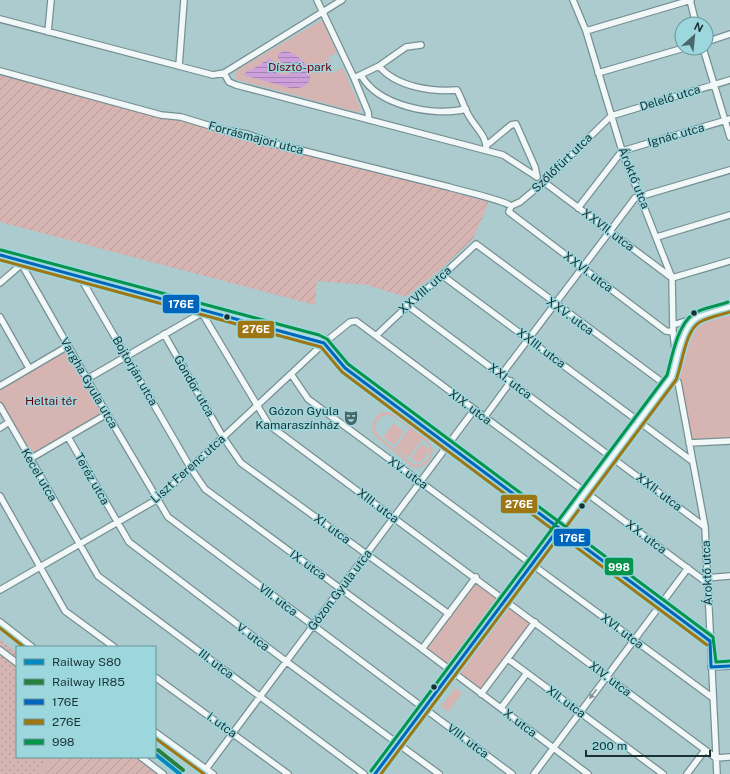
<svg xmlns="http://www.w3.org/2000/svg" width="730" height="774" font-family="'Public Sans',sans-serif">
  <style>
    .grass { fill: url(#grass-dots) }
    .park { fill: #d5b4b2; fill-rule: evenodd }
    .garden { fill: url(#garden-furrows) }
    .water { fill: url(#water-rules) }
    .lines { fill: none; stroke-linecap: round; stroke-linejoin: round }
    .minor-casing { stroke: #779093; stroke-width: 8 }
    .minor { stroke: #f2f7f8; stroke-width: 5.5 }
    .bus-1-casing { stroke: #9cd7dd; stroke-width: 6 }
    .bus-2-casing { stroke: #9cd7dd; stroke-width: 6 }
    .bus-3-casing { stroke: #9cd7dd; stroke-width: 6 }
    .bus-1 { stroke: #0065bd; stroke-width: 3 }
    .bus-2 { stroke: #9e7714; stroke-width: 3 }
    .bus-3 { stroke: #04944c; stroke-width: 3 }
    .rail-1-casing { stroke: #9cd7dd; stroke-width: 7 }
    .rail-2-casing { stroke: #9cd7dd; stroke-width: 7 }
    .rail-1 { stroke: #058ac0; stroke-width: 4 }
    .rail-2 { stroke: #29803c; stroke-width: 4 }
    .oneway { fill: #869496 }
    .bus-dot { fill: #193133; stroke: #9cd7dd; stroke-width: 1.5 }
    .labels { text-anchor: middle; stroke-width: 3; stroke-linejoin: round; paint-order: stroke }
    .park-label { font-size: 12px; fill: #6e000e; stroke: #9cd7dd }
    .street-label { font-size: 12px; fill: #193133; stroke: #9cd7dd }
    .poi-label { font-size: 12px; fill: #193133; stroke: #9cd7dd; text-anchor: end }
    .line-badge { stroke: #9cd7dd; stroke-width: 1.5 }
    .badge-label { font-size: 11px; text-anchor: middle; font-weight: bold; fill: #fff }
  </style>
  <defs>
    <pattern id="grass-dots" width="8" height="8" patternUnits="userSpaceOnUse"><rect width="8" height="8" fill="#d5b4b2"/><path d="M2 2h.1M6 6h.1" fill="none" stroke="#b69b9a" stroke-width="1.8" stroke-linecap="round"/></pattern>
    <pattern id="garden-furrows" width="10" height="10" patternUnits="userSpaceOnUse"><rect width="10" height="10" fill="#d5b4b2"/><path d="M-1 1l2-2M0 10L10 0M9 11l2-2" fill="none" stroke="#b69b9a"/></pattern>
    <pattern id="water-rules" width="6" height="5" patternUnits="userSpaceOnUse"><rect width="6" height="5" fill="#cda0dc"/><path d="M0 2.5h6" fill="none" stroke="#a683b3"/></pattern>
  </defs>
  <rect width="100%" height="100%" fill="#abcbce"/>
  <path class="grass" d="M0,640l17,13v104h36l-15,17h-38z"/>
  <path class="park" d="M322,20l15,33 -9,4 6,15 9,-4 18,42 -3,2 -120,-32 -3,-2 2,-8z
    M730,307v134l-41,2 -15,-70 2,-13 16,-38z
    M68,346l39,68 -77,45 -30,-53v-20z
    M383,412l10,1 35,27 5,10c-1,11 -9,20 -21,17l-38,-32c-4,-9 -1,-19 9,-23zM385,415l10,2 17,13 -3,-1 -14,19 13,10 14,-19 7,6 1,4 -9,-5 -10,14 9,6 10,-14 -1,8 -9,7 -7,-1 -34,-28c-7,-8 -3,-18 6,-21z
    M394,423l10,9 -10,13 -11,-8z
    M476,577l59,45 -54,72 -59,-45z
    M455,688l7,5 -14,19 -7,-6z"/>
  <path class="garden" d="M0,67l489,135 -16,37 -39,36 -28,22 -39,-12 -50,-4 -2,24 -315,-83z
    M53,757h93l17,15 5,2h-130z"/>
  <path class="water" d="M284,51c23,2 42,40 6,37l-46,-13 3,-4 6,-2 17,-11 6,7 -2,3 1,4 9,3 5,-1 2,-4 -1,-4 -9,-4 -4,-6 1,-2z"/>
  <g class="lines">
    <defs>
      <path id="minor" d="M317,0l37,78 14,34 1,8
        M573,0l13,31 36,120 50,127 1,54 3,26
        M690,0l6,24
        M0,19l213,56 11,-2 118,-73
        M586,31l105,-31
        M48,32l3,-32
        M706,42l24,-8
        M703,48l27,89
        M179,66l5,-66
        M379,66c17,21 53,26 78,24 5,9 7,18 12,26 6,11 19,21 17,34
        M0,71l161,44 20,2 43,13 23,4 25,9 177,44c13,4 55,13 62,19
        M224,73l5,9 7,3 267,70 34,22
        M598,73l86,-25
        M361,75c17,31 73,42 105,34
        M354,78l25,-12 27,-19 15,-2
        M487,145l24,-20 5,-1 19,43 2,10
        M544,182l128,96
        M511,206l9,-4 24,-20 67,-66 119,-36
        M511,206l-2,6 157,119 7,1
        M578,208l44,-57 108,-32
        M657,237l73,-22
        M0,255l318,85 6,3 21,25 365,273
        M22,265l85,149 61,103 344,257
        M79,275l111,192 15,22 212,156 171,129
        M443,276l249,185
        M672,278l58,-17
        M0,283l23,-20
        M407,305l298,222
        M202,313l67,112 447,333 14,-1
        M0,317l29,51
        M673,325l57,-18
        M164,334l59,103 18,26 208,151
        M376,336c32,-32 67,-60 100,-92l190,141
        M291,374l17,25 405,299
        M502,374l133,-176 95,-28
        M672,377l6,5 27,145 12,247
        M87,379l118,-68
        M0,386l68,-40
        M0,406l98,170 266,198
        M484,418l27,-37
        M0,428l9,-6
        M68,437l61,105 158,120 152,112
        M689,443l41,-2
        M30,459l77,-45
        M0,496l65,115 49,36
        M706,578l24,-2
        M0,590l156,-90 168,-157 26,-21 6,-1 350,261
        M0,622l32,25
        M422,649l54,-72
        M0,650l17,13
        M508,659l155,115
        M711,667l19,-1
        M155,677l133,97
        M481,694l54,-72
        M501,708l26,-35
        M155,732l58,42
        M141,757l22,17
        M206,769l268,-359
        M375,774l297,-397 7,-28 10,-24 7,-7
        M534,774l154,-206
        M687,774l18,-24"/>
    </defs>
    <use href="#minor" class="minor-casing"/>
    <use href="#minor" class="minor"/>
    <defs>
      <path id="bus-1" d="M0,255l324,88 21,25 365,273 1,26 19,-1
        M375,774l184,-246"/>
      <path id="bus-2" d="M0,260l321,87 21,25 365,273
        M0,628l24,19
        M155,738l49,36
        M381,774l295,-394c6,-14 9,-50 24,-58 9,-5 20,-7 30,-10"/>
      <path id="bus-3" d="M1,250l318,85 8,4 21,25 365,273 3,25 14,-1
        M371,771l296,-396c5,-18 10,-49 26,-61 8,-6 25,-8 35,-12"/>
    </defs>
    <use href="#bus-1" class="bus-1-casing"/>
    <use href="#bus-2" class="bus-2-casing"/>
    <use href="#bus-3" class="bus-3-casing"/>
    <use href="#bus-1" class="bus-1"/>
    <use href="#bus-2" class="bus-2"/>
    <use href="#bus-3" class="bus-3"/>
    <defs>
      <path id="rail-1" d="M155,754l25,20"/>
      <path id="rail-2" d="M158,750l25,20"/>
    </defs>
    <use href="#rail-1" class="rail-1-casing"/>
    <use href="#rail-2" class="rail-2-casing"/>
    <use href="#rail-1" class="rail-1"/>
    <use href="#rail-2" class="rail-2"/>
  </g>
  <defs><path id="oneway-solid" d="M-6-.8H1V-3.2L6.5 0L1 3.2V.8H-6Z"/></defs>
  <use class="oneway" href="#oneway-solid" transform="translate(593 694) rotate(127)"/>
  <defs>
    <symbol id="theatre-bare" viewBox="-9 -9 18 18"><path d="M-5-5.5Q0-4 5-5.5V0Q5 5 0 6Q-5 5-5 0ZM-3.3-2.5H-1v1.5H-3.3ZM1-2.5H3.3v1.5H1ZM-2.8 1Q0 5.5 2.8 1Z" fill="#4c6769" stroke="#9cd7dd" stroke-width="2.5" paint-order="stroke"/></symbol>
  </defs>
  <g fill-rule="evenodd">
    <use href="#theatre-bare" x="340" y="407" width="22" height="22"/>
  </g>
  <g class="bus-dot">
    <circle cx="694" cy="313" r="3.5"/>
    <circle cx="227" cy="317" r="3.5"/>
    <circle cx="582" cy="506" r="3.5"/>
    <circle cx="434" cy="687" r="3.5"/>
  </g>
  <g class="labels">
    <g class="park-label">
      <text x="300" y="71">Dísztó-park</text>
      <text x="51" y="405">Heltai tér</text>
    </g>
    <g class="street-label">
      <text transform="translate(670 98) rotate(-17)" y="4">Delelő utca</text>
      <text transform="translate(676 135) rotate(-16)" y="4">Ignác utca</text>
      <text transform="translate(256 138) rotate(15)" y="4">Forrásmajori utca</text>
      <text transform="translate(562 163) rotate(-44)" y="4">Szőlőfürt utca</text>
      <text transform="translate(634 178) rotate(68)" y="4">Ároktő utca</text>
      <text transform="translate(608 230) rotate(37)" y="4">XXVII. utca</text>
      <text transform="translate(588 272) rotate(37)" y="4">XXVI. utca</text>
      <text transform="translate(425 290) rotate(-41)" y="4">XXVIII. utca</text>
      <text transform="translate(570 316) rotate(36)" y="4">XXV. utca</text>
      <text transform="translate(541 348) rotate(37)" y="4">XXIII. utca</text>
      <text transform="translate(135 371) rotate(60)" y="4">Bojtorján utca</text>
      <text transform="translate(510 381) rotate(37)" y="4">XXI. utca</text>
      <text transform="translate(89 383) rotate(60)" y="4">Vargha Gyula utca</text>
      <text transform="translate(194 386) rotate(60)" y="4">Göndör utca</text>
      <text transform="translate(470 407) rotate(37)" y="4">XIX. utca</text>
      <text transform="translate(188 469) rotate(-42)" y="4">Liszt Ferenc utca</text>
      <text transform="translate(408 473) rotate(36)" y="4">XV. utca</text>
      <text transform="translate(39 475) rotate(60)" y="4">Kecel utca</text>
      <text transform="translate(92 479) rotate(60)" y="4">Teréz utca</text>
      <text transform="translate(659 492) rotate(37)" y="4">XXII. utca</text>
      <text transform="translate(378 506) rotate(37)" y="4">XIII. utca</text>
      <text transform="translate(332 529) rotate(36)" y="4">XI. utca</text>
      <text transform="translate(646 537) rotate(37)" y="4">XX. utca</text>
      <text transform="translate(308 565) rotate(36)" y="4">IX. utca</text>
      <text transform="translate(707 573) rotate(-92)" y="4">Ároktő utca</text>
      <text transform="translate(340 590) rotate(-53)" y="4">Gózon Gyula utca</text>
      <text transform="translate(278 600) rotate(37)" y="4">VII. utca</text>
      <text transform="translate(622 631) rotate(37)" y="4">XVI. utca</text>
      <text transform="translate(253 637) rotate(37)" y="4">V. utca</text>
      <text transform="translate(216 664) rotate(37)" y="4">III. utca</text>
      <text transform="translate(610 679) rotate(37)" y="4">XIV. utca</text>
      <text transform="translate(566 702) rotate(36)" y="4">XII. utca</text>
      <text transform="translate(520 723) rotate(37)" y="4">X. utca</text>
      <text transform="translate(222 725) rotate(36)" y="4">I. utca</text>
      <text transform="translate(468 741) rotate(37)" y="4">VIII. utca</text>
    </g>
    <g class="poi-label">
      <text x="339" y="415">Gózon Gyula<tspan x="339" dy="14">Kamaraszínház</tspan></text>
    </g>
  </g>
  <g class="line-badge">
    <rect x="162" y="294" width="38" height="20" rx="4" fill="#0065bd"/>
    <rect x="237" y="320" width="38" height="19" rx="4" fill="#9e7714"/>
    <rect x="500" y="494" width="38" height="20" rx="4" fill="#9e7714"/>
    <rect x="553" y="528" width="38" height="19" rx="4" fill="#0065bd"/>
    <rect x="604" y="557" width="30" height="19" rx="4" fill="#04944c"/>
  </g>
  <g class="badge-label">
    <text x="181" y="308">176E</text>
    <text x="256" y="333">276E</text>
    <text x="519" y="508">276E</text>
    <text x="572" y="542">176E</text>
    <text x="619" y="571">998</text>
  </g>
  <rect x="16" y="646" width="140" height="112" fill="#9cd7dd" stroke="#689599"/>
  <rect x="24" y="659" width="20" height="6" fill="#058ac0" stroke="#689599"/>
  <text x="52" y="666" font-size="12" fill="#193133">Railway S80</text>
  <rect x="24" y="679" width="20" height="6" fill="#29803c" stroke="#689599"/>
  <text x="52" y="686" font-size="12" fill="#193133">Railway IR85</text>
  <rect x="24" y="699" width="20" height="6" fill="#0065bd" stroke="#689599"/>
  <text x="52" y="706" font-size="12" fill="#193133">176E</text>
  <rect x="24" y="719" width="20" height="6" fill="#9e7714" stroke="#689599"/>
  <text x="52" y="726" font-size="12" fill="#193133">276E</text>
  <rect x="24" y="739" width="20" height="6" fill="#04944c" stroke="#689599"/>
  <text x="52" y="746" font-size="12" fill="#193133">998</text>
  <g transform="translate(694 36) rotate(27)"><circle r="19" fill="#9cd7dd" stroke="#689599"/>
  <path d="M0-3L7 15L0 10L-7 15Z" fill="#4c6769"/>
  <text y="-6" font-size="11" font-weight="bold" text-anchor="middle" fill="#193133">N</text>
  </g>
  <path d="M586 750v6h124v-6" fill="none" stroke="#193133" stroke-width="2"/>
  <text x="592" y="750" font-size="12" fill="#193133" stroke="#9cd7dd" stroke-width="3" paint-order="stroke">200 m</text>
</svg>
